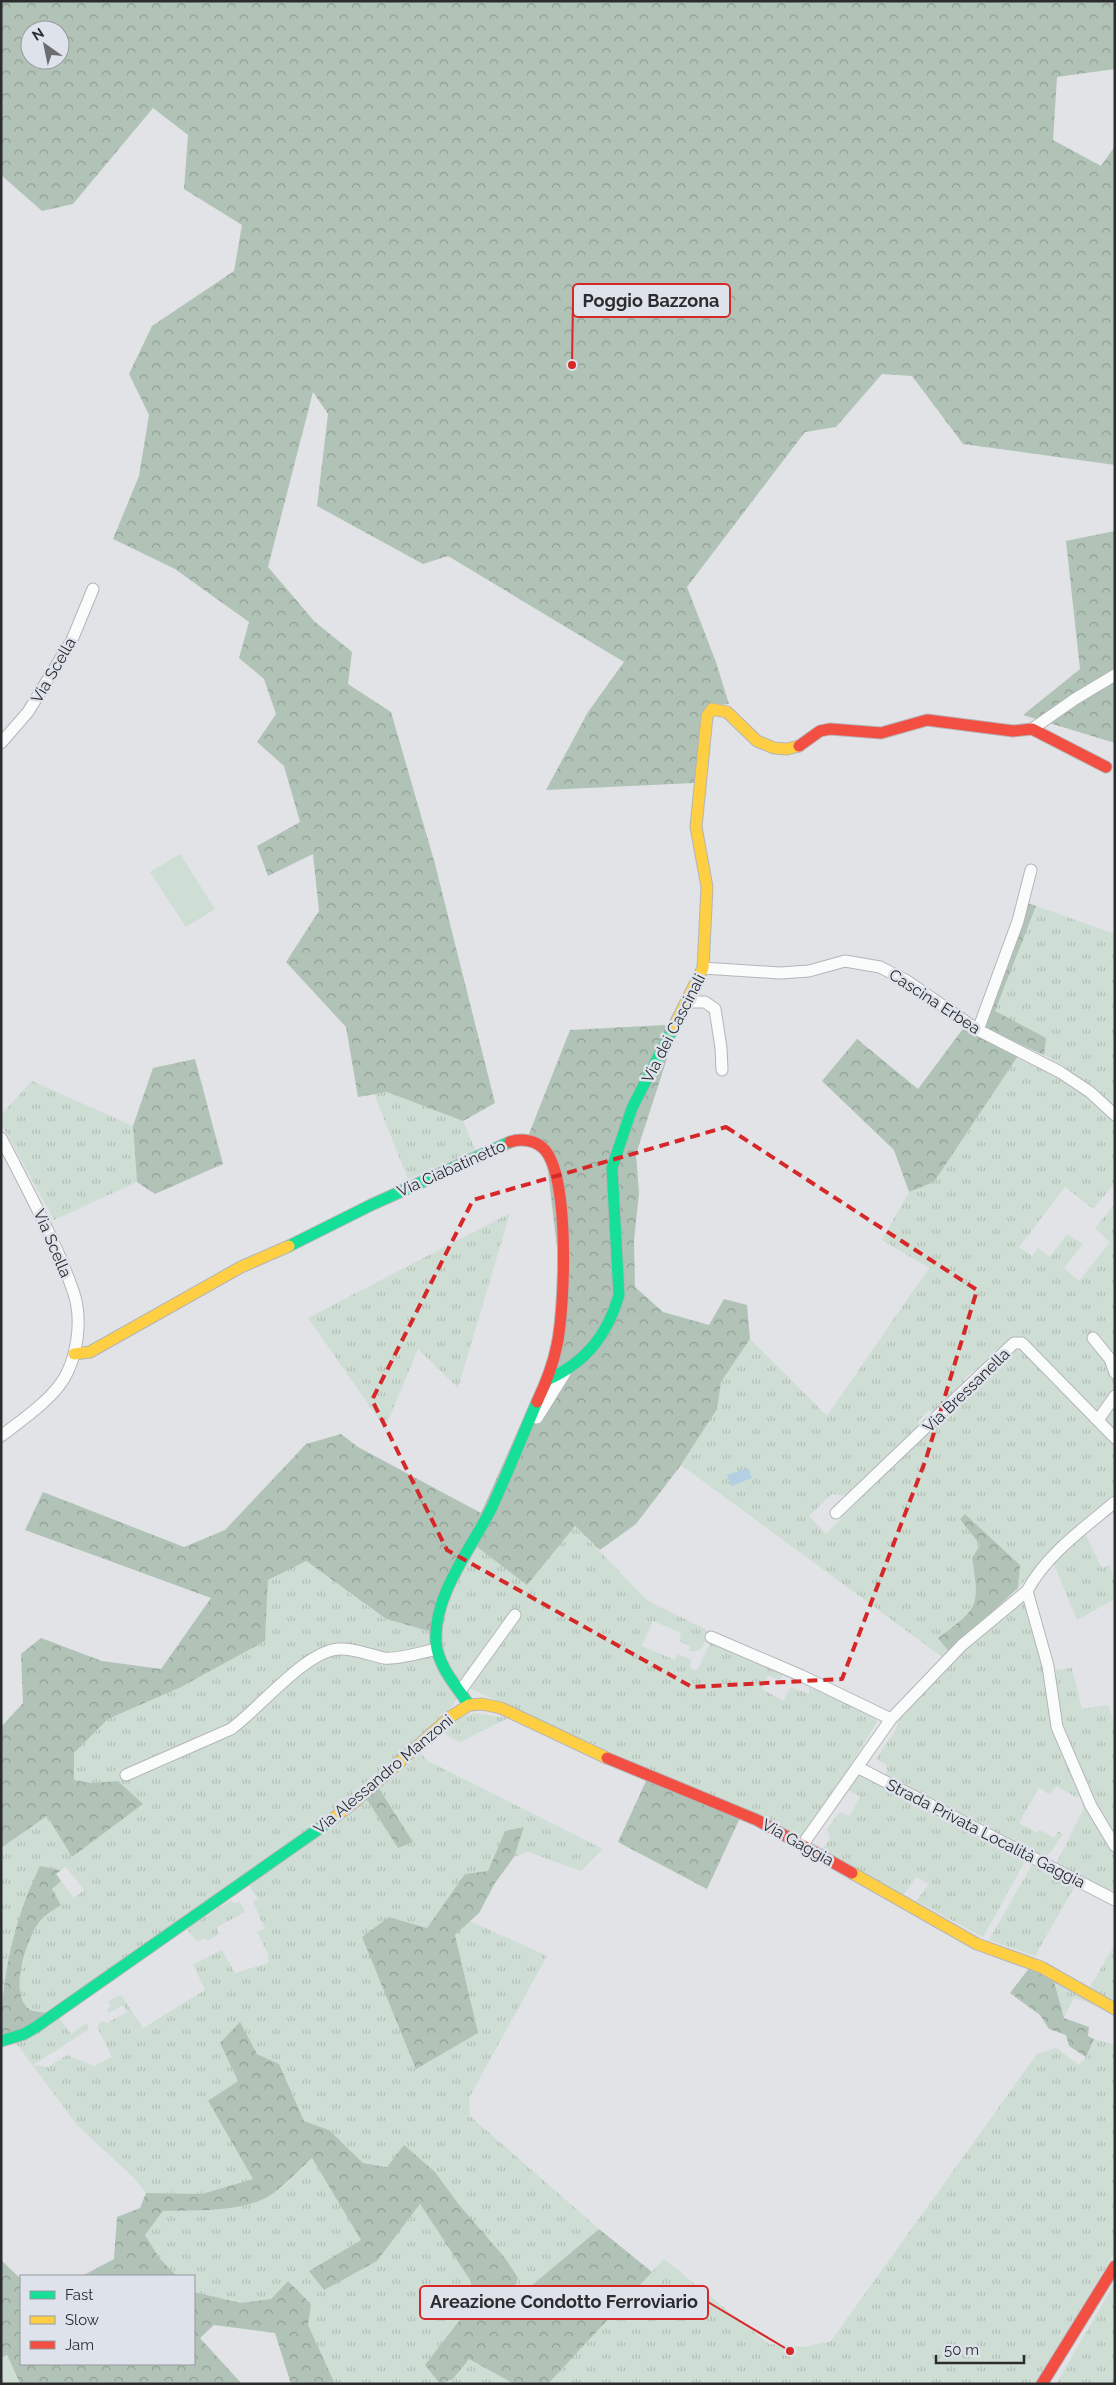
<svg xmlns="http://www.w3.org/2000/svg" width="1116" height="2385" font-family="Raleway,sans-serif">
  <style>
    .grass { fill: url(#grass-tufts) }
    .forest { fill: url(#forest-crowns); fill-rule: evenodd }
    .pitch { fill: #cfded4 }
    .water { fill: #b4cfe1 }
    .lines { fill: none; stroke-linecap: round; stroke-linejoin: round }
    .street-casing { stroke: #b4b5b8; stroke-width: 13 }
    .fast-casing { stroke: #b4b5b8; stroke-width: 13 }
    .slow-casing { stroke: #b4b5b8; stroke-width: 13 }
    .jam-casing { stroke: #b4b5b8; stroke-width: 13 }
    .street { stroke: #fafbfb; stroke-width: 11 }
    .fast { stroke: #16e098; stroke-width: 11 }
    .slow { stroke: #ffcf43; stroke-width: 11 }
    .jam { stroke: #f24e42; stroke-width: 11 }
    .marked { fill: none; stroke: #d62828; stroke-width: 4; stroke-dasharray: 10 6; stroke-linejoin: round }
    .labels { text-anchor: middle; stroke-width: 5; stroke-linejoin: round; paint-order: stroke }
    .street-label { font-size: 16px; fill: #2b2c2f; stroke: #dee2ea }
    .leader { fill: none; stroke: #d62828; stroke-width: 2 }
    .callout-dot { fill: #d62828; stroke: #dee2ea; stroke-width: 2 }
    .callout { fill: #dee2ea; stroke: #d62828; stroke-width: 2 }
    .callout-label { font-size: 18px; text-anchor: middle; font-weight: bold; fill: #2b2c2f }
  </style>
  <defs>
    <pattern id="grass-tufts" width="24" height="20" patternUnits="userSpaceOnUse" patternTransform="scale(1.25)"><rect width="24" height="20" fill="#cfded4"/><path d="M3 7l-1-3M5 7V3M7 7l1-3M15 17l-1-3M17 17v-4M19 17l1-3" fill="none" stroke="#b2bfb6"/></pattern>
    <pattern id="forest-crowns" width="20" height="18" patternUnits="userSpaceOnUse" patternTransform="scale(1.25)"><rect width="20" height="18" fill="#b1c3b6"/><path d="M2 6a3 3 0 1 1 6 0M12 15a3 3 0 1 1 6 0" fill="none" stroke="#909f94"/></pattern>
  </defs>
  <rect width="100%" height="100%" fill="#e1e3e7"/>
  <path class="grass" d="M1036,906l79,28v175l-50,-42 -21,-12 1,-17 -51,-27z
    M1020,1053l58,34 37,34v62l-22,26 -28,-22 -46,60 13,9 6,-8 12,9 17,-23 16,10 -19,24 15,13 31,-39 -15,-14 20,-24v229l-11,-14 -3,-10 -7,2 -31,-29 -43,-46 -4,1 -35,35 -8,-1 -9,8 5,5 -33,31 -7,-5 -11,11 2,9 -71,66 -17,-2 -23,22 17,18 41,-42 152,-146 96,100v50l-72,65 -25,27 2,-23 -60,-46 20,26 -8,13c8,50 6,50 -34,80l11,14 -4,7 -264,-194 36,-56 4,-27 29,-43 77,77 102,-148 -47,-28 27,-48 25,-10z
    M32,1081l101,45 4,56 -83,38 -53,-97v-8z
    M387,1092l76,29 13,30 -68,28 -34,-85z
    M510,1213l-52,175 -40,-39 -33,79 -77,-110z
    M575,1526l72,74 60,30c-1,12 -5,24 -18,21l1,-5 -11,-5 2,-8 -28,-12 -11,25 33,14 3,-6 13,6 -1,8 7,2 15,-30 72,32 -4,8 -12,-4 -6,13 21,12 8,-14 18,7v-7l66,29 2,6 -30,49 -46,66 -332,-149c-5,-5 -12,-10 -17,-16 -29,-40 5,-90 22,-127z
    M1085,1534l17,34 8,-3 5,17v17l-38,21 -24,-58z
    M305,1561l80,58 47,13 3,16c-16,2 -33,8 -49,8 -16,0 -32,-10 -49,-8 -33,4 -79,59 -106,79l-105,46v5l105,-47 41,-33 16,-19 29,-19 20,-9 17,1 33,8 48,-7 7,22 17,19 -6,11 -96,91 -72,52 -237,165c-6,-1 -15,-1 -19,-4 -21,-15 -2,-71 10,-87 5,-7 14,-12 21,-17l-8,-16 9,-8 13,17 10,-8 -18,-23 -5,3 -21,-4c-25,49 -34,104 -39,159v-177l46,-32 25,41 71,-53 -25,-23 -26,2 -18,-3v-27l34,-34 73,-32 84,-46 3,-61z
    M1023,1599l22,64 8,65 26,62 36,63v43l-59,-32 28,-56 -5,-12 -3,1 -20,-11 -6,9 -11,-7 -20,35 18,10 3,-3 14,8 4,-7 6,3c-10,8 -9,23 -26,23l-153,-81 2,-5v-6l-11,-6 19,-28 6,-16 64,-67z
    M1072,1668l10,41 26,-4 7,20v116c-25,-44 -63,-121 -59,-171z
    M475,1713l33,5 -48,24 -21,-11 23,-14z
    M417,1750l11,11 175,88 -22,22 -53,-19 -14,5 9,-30 -18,4 -17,41 -23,2 -38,54 -38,-11 89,116 -23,-98 15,-14 77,35 -78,142 1,18 129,113 -94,79 -45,-102 -25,-34 -72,-9 -34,-33 -25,-9 -25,-57 -22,-10 -17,-31 -20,20 18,38 -30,21 45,77 -51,15 -56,-1 -13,-16 -56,-52 -61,-82 43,-25 12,16 16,-11 2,6 -56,36 15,2 19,-12 27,11 18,-9 -15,-30 5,-6 5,2 20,-11 -4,-7 -14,8 -2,-4 4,-3 -3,-5 13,-6 22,33 62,-38 -12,-26 29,-14 13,23 33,-10v-9l-11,-22 8,-3 -12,-27 5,-3 -10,-15 118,-86 46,44 -34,-55z
    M860,1772l167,86 -44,79 -67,-36 13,-17 -13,-7 -14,20 -79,-48 7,-11 -3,-9 13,-17 10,4 10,-20 -13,-6z
    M1033,1863l43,21 -41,72 -46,-16z
    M231,1900l2,3 7,-1 5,10 -28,15 2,7 -12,7 -1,-3 -9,4 -10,-13z
    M1115,1944v58l-25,-15z
    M1054,1981l52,28 -32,-11 -10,19z
    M1094,2039l21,6v207l-80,132h-487l116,-125 105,85 35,3 27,-6 206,-287 19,-6 23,17 7,-8z
    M312,2158l49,82 -51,30 67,-9 43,-57 51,76 4,20 -50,65 15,19h-105l-27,-59 3,-21 -23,-23 -17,18 -30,4 -47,-11v-16h-17l-17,-17 -15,-24 18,-24c38,0 75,0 109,-17 15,-8 28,-25 40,-36z
    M1115,2282v102h-59z
    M469,2358l45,26h-74l13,-5z"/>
  <path class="forest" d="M1,1h1114v68l-58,8 -4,63 48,26 14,-20v319l-152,-21 -51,-68 -30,-2 -46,53 -31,5 -118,155 29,75 13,42 -21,2 -14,77 -148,7 42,-78 36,-50 -176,-106 -25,8 -106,-58 11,-92 -15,-22 -45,175 46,54 38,31 -4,32 43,28 44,152 60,239 -32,18 -76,-29 -29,5 -12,-70 -60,-65 33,-51 -6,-57 -45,22 -11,-30 43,-24 -16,-56 -27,-24 19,-28 -12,-35 -25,-21 10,-36 -74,-53 -62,-30 26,-63 10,-61 -20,-41 23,-48 82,-55 8,-46 -58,-36 4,-54 -35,-27 -80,96 -31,7 -41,-36zM30,30h30v30h-30z
    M1115,531v212l-92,-28 57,-46 -14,-128z
    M1027,903l9,3 -41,105 51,27 -2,17 -61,-27z
    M665,1025l9,12 -38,117 3,39 -5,48 1,46 28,25 46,13 15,-26 23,6 3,34 -29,43 -4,27 -36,56 -45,59 -36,26 -25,-24 -48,59 -59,-45 -36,92 -46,-13 -80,-58 -38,19 -3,61 -84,46 -73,32 -34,34v27l18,3 26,-2 25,23 -71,53 -25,-41 -46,32v-121l22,-24 -2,-49 20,-16 61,23 59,8 50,-71 -186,-68 18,-38 141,55 41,-17 81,-86 35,-10 17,13 123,66 67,-150 6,-28 5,-71 -12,-100 -9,-16 -13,-4 45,-114z
    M965,1026l55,27 -86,129 -25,10 -15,-42 -72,-69 35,-42 61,50z
    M195,1059l28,105 -68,30 -18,-12 -4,-56 20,-58z
    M965,1514l55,51 -2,23 -69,64 -11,-14c40,-30 42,-30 34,-80l8,-13 -20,-26z
    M647,1779l93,39 -33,71 -89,-47z
    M378,1787l35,55 -15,6 -32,-50z
    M524,1827l-10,30 -19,26 -16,30 -24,22 23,98 -62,36 -54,-132 27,-20 38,11 38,-54 23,-3 17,-40z
    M40,1866l21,4 -5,4 5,7 -9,8 9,16c-8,5 -16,10 -22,17 -12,16 -31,72 -10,87 4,3 13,3 19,4l-26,17 -21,5c0,-57 14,-119 39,-169z
    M1030,1967l24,14 10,37 25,9 -1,9 6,3 -8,18 -17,-11 -3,-11 -17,-6 -9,-14 -30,-22z
    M240,2022l17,32 22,10 25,57 25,9 34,33 24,4 17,-22 31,27 25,34 45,52 13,20 -12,29 93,-78 53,43 -104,112h-34l-45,-25 -16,20 -13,5 -15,-19 50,-65 -5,-20 -50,-76 -43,57 -53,29 -15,-19 52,-31 -49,-82c-12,11 -24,24 -37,34 -27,21 -79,18 -112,19l-18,24 15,24 17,17h-95l32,-17 3,-42 23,-9 6,-15 56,1 51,-15 -45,-78 30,-20 -18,-38z
    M1,2260l20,19v85h173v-72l47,11 30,-4 17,-18 23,23 -3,21 27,59h-44l-16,-51 -61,-8 -14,13 42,46h-222l-13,-29 -6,3z"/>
  <path class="pitch" d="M180,854l35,55 -29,18 -36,-55z
    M7,2355l13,29h-19v-26z"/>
  <path class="water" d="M748,1468l4,10 -21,8 -4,-11z"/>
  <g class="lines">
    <defs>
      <path id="street" d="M1032,729l43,-30 40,-24
        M1,743l27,-31 44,-72 21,-51
        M703,968l77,5 29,-2 36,-10 35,6 27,14 71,49 82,42 30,20 25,23
        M687,1002h18l10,7 6,39 1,22
        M978,1030l40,-109 13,-51
        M1,1138c21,41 43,81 61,124 5,13 11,26 14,39 5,22 1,52 -9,72 -11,24 -45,47 -66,63
        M1093,1338l17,21 5,14
        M537,1418l28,-45
        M1098,1420l17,-24
        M1115,1502c-31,26 -69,53 -88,89l21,75 9,61 34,79 24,40
        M836,1513l178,-170h8l93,95
        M711,1637l91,39 89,43
        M461,1690l54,-75
        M857,1767l258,133
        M126,1775l105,-46c28,-20 74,-78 108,-80 15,-1 30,6 45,9 13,2 39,-6 53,-9
        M803,1844l88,-125 71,-74 65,-54"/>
      <path id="fast" d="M289,1246l82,-41 139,-63
        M547,1380c39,-18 60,-44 72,-85l-7,-127 20,-60 40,-78
        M469,1705c-13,-20 -31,-38 -33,-63 -3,-48 36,-94 56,-135 16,-35 30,-70 45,-105
        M1,2041l23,-7 12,-7 294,-206"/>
      <path id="slow" d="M672,1030l31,-62 4,-81 -11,-60 11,-111 5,-7 15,3 30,29 17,7 13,1 12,-3
        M74,1354l16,-2 151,-85 48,-21
        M330,1821l27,-21 93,-83 19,-12 13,-1 19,4 106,50
        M852,1873l125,71 64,23 74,42"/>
      <path id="jam" d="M799,746l21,-15 10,-2 51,4 46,-13 86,11 19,-2 74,38
        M510,1142c11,-4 26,-2 35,8 25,29 20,157 12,195 -4,20 -11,38 -20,57
        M607,1758l150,62 95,53
        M1042,2384l73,-118"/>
    </defs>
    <use href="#street" class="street-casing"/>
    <use href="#fast" class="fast-casing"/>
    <use href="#slow" class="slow-casing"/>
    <use href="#jam" class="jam-casing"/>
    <use href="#street" class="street"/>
    <use href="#fast" class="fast"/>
    <use href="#slow" class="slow"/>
    <use href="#jam" class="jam"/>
  </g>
  <path class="marked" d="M726,1127l251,163 -51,169 -84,220 -150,8 -245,-137 -75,-150 101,-200z"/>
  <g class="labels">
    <g class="street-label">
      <text transform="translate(53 670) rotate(-60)" y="6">Via Scella</text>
      <text transform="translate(935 1001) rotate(33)" y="6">Cascina Erbea</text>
      <text transform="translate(673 1028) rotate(-63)" y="6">Via dei Cascinali</text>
      <text transform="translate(451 1168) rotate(-24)" y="6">Via Ciabatinetto</text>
      <text transform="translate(53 1243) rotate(67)" y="6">Via Scella</text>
      <text transform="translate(966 1390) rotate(-44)" y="6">Via Bressanella</text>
      <text transform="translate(383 1774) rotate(-40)" y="6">Via Alessandro Manzoni</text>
      <text transform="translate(986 1833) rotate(27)" y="6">Strada Privata Località Gaggia</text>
      <text transform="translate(798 1842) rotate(29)" y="6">Via Gaggia</text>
    </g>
  </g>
  <path class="leader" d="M572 365L573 300M790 2351L708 2302"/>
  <g class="callout-dot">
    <circle cx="572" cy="365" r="5"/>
    <circle cx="790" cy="2351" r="5"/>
  </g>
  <g class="callout">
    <rect x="573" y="284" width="157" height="33" rx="5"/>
    <rect x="420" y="2286" width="288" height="33" rx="5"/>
  </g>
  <g class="callout-label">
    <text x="651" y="307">Poggio Bazzona</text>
    <text x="564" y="2308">Areazione Condotto Ferroviario</text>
  </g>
  <rect width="1116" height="2385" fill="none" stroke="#2b2c2f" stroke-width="5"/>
  <rect x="20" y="2275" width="175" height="90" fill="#dee2ea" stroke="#96999f"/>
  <rect x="30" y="2291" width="25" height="8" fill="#16e098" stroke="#96999f"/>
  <text x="65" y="2300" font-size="15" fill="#2b2c2f">Fast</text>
  <rect x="30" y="2316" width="25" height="8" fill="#ffcf43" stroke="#96999f"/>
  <text x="65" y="2325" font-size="15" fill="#2b2c2f">Slow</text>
  <rect x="30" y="2341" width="25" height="8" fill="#f24e42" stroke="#96999f"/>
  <text x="65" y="2350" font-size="15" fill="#2b2c2f">Jam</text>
  <g transform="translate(45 45) rotate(327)"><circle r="24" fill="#dee2ea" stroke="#96999f"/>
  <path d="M0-4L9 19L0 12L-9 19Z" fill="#6b6c6f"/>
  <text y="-8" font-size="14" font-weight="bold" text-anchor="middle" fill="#2b2c2f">N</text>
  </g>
  <path d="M936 2355v8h88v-8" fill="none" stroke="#2b2c2f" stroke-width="2.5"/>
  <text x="944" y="2355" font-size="15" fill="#2b2c2f" stroke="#dee2ea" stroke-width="4" paint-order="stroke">50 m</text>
</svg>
